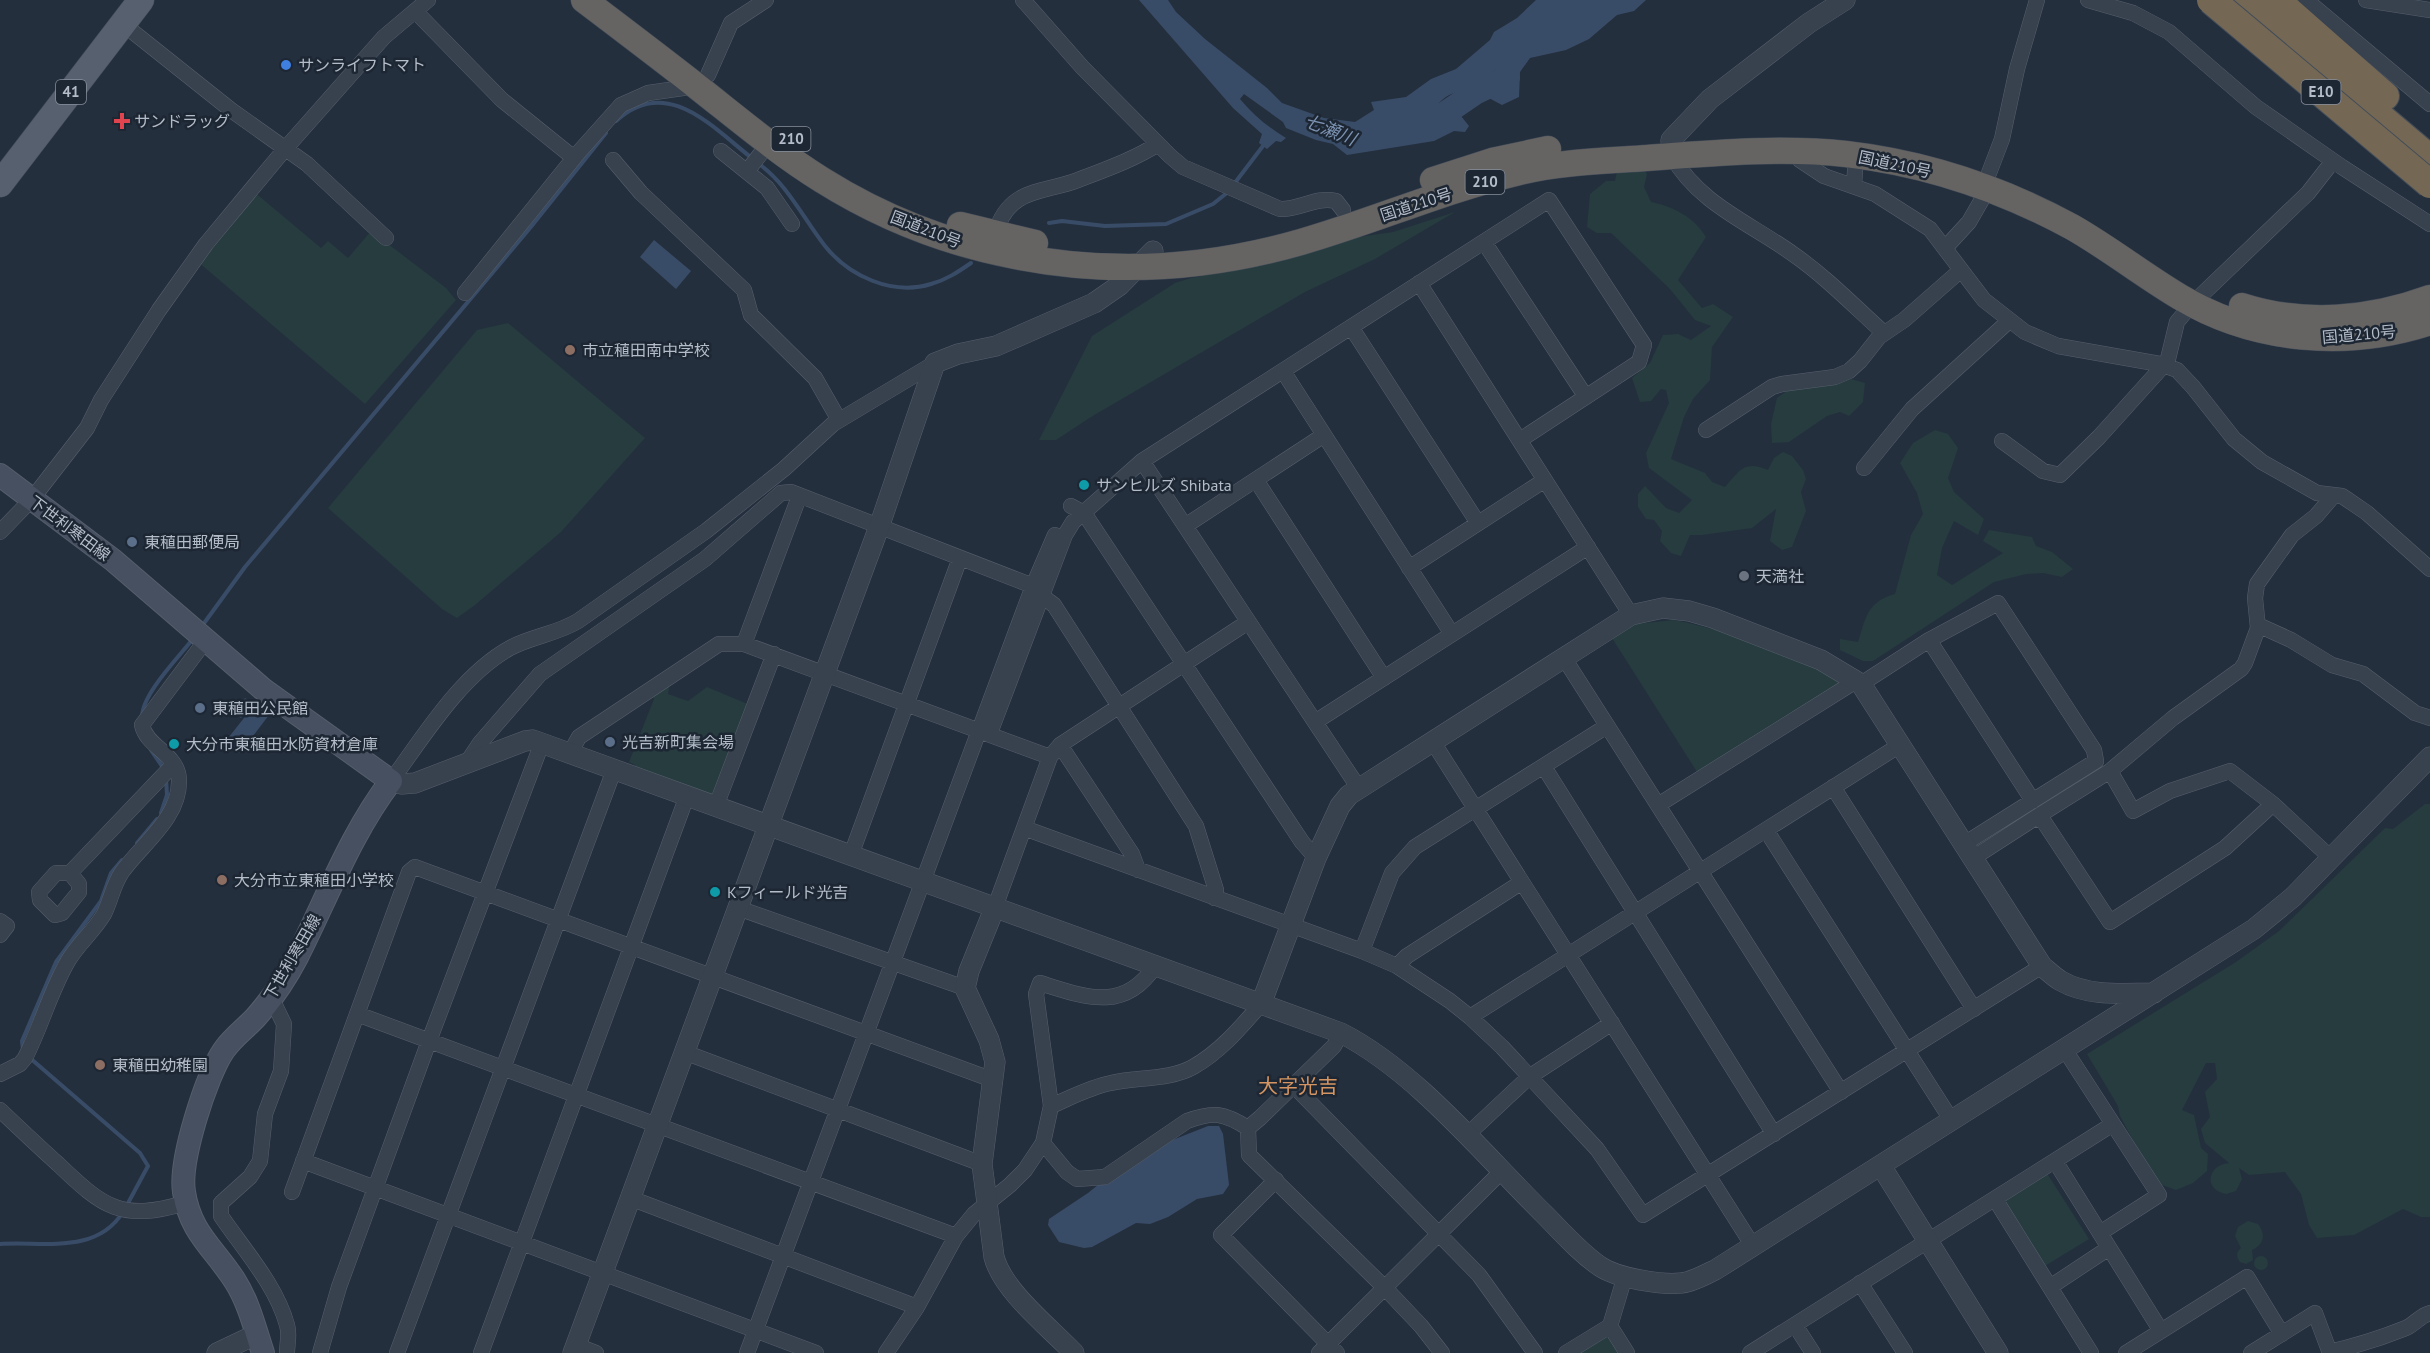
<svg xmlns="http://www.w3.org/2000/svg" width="2430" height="1353" font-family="'PT Sans','Noto Sans JP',sans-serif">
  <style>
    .green { fill: #263c3f }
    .water { fill: #394c67 }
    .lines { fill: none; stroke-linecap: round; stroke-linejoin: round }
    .stream { stroke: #394c67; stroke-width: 4 }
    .river { stroke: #394c67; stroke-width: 24 }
    .minor-casing { stroke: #565f6c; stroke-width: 16 }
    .tertiary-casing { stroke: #565f6c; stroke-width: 21 }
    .secondary-casing { stroke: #565f6c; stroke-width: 24 }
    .primary-casing { stroke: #414a57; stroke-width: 27 }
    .trunk-casing { stroke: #434c59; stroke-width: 27 }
    .motorway-casing { stroke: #434c59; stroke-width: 30 }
    .minor { stroke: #38414e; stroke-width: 15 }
    .tertiary { stroke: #38414e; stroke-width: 20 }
    .secondary { stroke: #465061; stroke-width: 22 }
    .primary { stroke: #56606e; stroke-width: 26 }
    .trunk { stroke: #656462; stroke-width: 26 }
    .motorway { stroke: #746855; stroke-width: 28 }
    .motorway-bridge-casing { stroke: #434c59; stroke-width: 30; stroke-linecap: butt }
    .motorway-bridge { stroke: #746855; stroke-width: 28 }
    .shop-dot { fill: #3f7fe0; stroke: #1d2633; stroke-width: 2 }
    .health-dot { fill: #e0444e; stroke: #1d2633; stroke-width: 2 }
    .education-dot { fill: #8d6e63; stroke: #1d2633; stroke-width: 2 }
    .culture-dot { fill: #0f9aa8; stroke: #1d2633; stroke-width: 2 }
    .service-dot { fill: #5c6f8a; stroke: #1d2633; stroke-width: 2 }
    .worship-dot { fill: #6b7280; stroke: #1d2633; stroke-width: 2 }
    .labels { text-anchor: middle; stroke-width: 5; stroke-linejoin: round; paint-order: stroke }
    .shield { fill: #1d2633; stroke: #878f9c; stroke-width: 1.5 }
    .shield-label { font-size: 15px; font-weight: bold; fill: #b4bcc9 }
    .poi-label { font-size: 16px; fill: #b4bcc9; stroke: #1d2633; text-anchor: start }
    .street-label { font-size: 16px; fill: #b4bcc9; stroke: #1d2633 }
    .water-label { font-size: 18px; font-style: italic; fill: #7c92b1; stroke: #1d2633 }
    .quarter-label { font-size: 20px; fill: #d59563; stroke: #1d2633 }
  </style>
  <rect width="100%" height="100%" fill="#242f3e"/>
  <path class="green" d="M1643,167l4,7 -3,13 7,15c23,5 43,15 55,35l-28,43 24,28 11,-4 20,13 -21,30 -2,33 -17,19 -9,18 -13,42 34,14 7,9 13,5c15,-17 19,-27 43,-17l6,-12 9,-6 9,4 11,14 3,9 -5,13 5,19 -14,36 -10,3 -12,-9 6,-32 -24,19 -50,7h-12l-9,21 -10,-3 -11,-12 2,-10 -8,-11 -8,-1 -8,-12v-13l7,-8 21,22 13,5 13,-13 -43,-32 -3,-15 23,-50 -3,-13 -5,-1 -10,12 -11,1 -8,-24 18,-15 13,-28 15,-1 13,6 20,-14 -16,-6 -25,-31 -59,-56h-14l-10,-6 3,-33 16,-13h9l2,-10z
    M253,191l68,57 7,-7 20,17 23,-27 75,57 10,12 -91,104 -168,-143z
    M1455,212l-80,47 -70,33 -214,125 -35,23h-17l53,-104 83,-53 16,-5 64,-13 89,-26 49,-7z
    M508,323l137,115 -84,94 -86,73 -18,13 -15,-9 -114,-101 149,-178z
    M1837,375l28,8 -2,19 -14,14 -9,-4 -13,4 -38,26 -17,1 -1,-19 6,-26 21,-15z
    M1935,430l13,4 10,14 -10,30 6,14 30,27 -6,16 -24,-14 -12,27 -5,27 15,10 51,-32 -20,-12 6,-11 43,7 4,9 16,6 21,17 -11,8 -19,-4 -17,1 -32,8 -121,79h-10l-23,-11v-11l18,3c8,-25 9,-40 37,-48l16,-59 12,-21 -6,-21 -17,-30 13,-20z
    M1674,620c57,11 115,33 166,60l-2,7 -139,88 -87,-137 23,-14z
    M670,683l-2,11 20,7 19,-14 43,18 -34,87 -7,4 -75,-27 1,-4 -6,-3 25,-63 -2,-4z
    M2425,804h5v413h-9l-18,-8 -49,26 -37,3 -8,-13 -8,-31 -16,-22 -36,3 -10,-7 3,11 -6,12 -10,3c-23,-4 -19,-29 3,-31l-24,-20 -4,-14 9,-12 -5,-25 12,-13 -2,-16h-9l-24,47 12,5 7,33 7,6 -1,17 -14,12 -17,7 -14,-5 -10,-9 -32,-60 -2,-10 -31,-52 149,-92 43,-31 106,-103 8,1z
    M2041,1164l48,75 -49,30 -48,-75z
    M2248,1221l10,3c8,10 6,21 -6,26l1,10 -7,4 -6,-2c-4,-5 -4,-10 1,-14l-6,-12 3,-9z
    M2254 1263a7 7 0 1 1 14 0a7 7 0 1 1-14 0Z
    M1609,1336l11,17h-40z"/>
  <path class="water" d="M1139,0h29l8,12 29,27 62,49 15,15 42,15 31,4 19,-12 -3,-8 35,-5 25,-18 25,-10 34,-29 4,-8 23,-14 19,-18h110l-12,11 -17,4 -28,24 -23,11 -36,8 -10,14 -1,25 -17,8c-21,-12 -43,-23 -63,-2l5,5 9,-2 16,20 -4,6 -11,-1 -20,10 -87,14 -14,-11 -17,-4 -30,-12 -3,-6 -39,-28 -4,5c13,16 28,28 46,39l-5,4 -5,-1 -9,8 -8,-6 3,-9 -29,-26z
    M654,240l37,31 -15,18 -36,-32z
    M245,698l7,5 -11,15 -7,-6z
    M255,704l14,11 -29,38 -15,-11z
    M1208,1126h11l4,8 6,51 -6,9 -26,5 -29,18 -18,7 -14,-1 -44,24 -8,1 -25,-6 -11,-17 1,-6 39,-26 36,-29 41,-21z"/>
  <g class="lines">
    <path class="stream" d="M616,121c51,-47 97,7 137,38
      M759,164c29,21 44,54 66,82 24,30 67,50 106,38 15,-4 27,-12 40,-21
      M1234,184l32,-42
      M1049,223l13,-2 43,5 61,-2 47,-20 15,-12
      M202,626l43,-59 285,-339 76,-95
      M142,718c-1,-23 36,-60 50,-78
      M151,750l13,19
      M161,813l6,-18 -1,-16
      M137,843l20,-24
      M23,1050l-1,-9 34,-79 45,-61 10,-28 11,-13
      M30,1058l110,95 8,13 -21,39
      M0,1244c43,-3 96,11 123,-32"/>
    <path class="river" d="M1428,125l47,-32 33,-16"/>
    <defs>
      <path id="minor" d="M1023,0l59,67 88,89 13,11 97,42c20,1 36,-13 56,-8l7,9
        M2088,0l45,13 36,19 87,75 86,60 88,57
        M2306,0l124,104
        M2366,0l64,10
        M415,11l87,89 72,58
        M123,24l108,86 76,54 79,74
        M708,75l23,-52 35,-23
        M721,151l46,37 25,36
        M1793,151l7,9 24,16 51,18 55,35 54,71 41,32 33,14 102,18 17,6 16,17 41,52 28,23 55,31 25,3 6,4 19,13 63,56
        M1672,156c27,48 78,67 121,98 33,23 61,52 91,79
        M613,160l28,33 103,97 7,25 64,63 24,42
        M748,170l21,-27
        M1989,173l13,-34 15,-70 20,-69
        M1854,186l2,-30
        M995,234c14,-47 46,-40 83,-54 26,-10 57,-21 80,-36
        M1484,242l102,155
        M1946,247l23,-25 19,-33
        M1419,283l212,332
        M465,293l113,-140 43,-48 27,-12 49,-7
        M1351,327l127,196
        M1283,371l169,263
        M1706,430l66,-43 10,-3 53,-7 14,-6 11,-10 19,-24 25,-17 57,-50
        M2002,441l41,30 17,4 39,-38 65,-72 4,-6 9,-37 15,-18 116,-111 25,-32
        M1142,461l218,329
        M1864,468l48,-59 97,-88
        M1256,480l128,198
        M1071,506l13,7 218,329 14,16
        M1185,526l139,-91
        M0,532l32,-33 55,-71 14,-28 58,-90 47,-66 79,-95 99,-112 44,-37
        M1409,568l136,-88
        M1042,596l12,9 142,221 20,64 -2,8
        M2258,625l33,15 41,25 31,9 52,39 15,5
        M1929,640l104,161
        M744,644l55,-147
        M1564,658l277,434
        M1861,684l68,-44 69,-37 96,147 2,11 -132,83
        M1315,722l273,-175
        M990,733l75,-198 8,-13 69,-61 407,-261 95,145 -5,17 -119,78
        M1433,742l320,504
        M1060,745l72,109 6,16
        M570,753l9,-16 140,-93h25l306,113
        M466,764l14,-21 60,-69 165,-115 76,-66 10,-1 242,94
        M1544,767l230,367
        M2110,771l23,40 37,-20 60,-20 43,33 58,54
        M391,781c33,-45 70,-106 119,-133 22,-12 47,-14 68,-27l128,-90 78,-62 49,-45 102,-61
        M1833,787l141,222
        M1658,805l198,-124
        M716,806l58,-152
        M2035,818l75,-47 63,-53 68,-49 4,-6 13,-35 -3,-30 2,-14 35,-49 24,-19 18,-21
        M1024,828l338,123 35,15 53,35 20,16 32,30 95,102 46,66 399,-249
        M1766,830l186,291
        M851,855l109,-297
        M1973,858l62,-40 9,4 66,100 115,-74 48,-44
        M70,873l9,11v8l-17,21 -7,2 -15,-15 -1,-8 17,-19h14l104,-109
        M995,907l55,-150 10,-12 188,-123
        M738,908l227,80
        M0,921l7,5 -7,9
        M1362,951l30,-78 23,-26 192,-121
        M1397,966l10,-10 115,-74
        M271,997l13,27 -3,47 -16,43 -5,47 -10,16 -29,26v13c23,34 55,69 66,109 3,9 0,19 0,28
        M357,1014l599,222
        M1470,1017l430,-272
        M1341,1033l-7,13 -74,72 -12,10 1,27 136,133 36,38 21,27
        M2065,1050l94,145 -59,38
        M684,1052l298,112
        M0,1074l20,-10 5,-6c16,-31 25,-66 43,-97 10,-17 26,-30 36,-47 7,-14 9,-29 18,-42 20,-28 58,-54 57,-92 -1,-27 -32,-32 -37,-55l64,-85
        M1294,1086l185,189 56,78
        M1051,1106c19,-8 39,-19 60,-23 26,-6 59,-3 82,-16 27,-15 48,-40 68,-63
        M0,1110c19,18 38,36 58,54 45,43 63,58 127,39
        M1466,1136l63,-59 83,-54
        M1043,1143l24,29 10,7 28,-2 82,-56c27,-10 37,-8 61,7
        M303,1161l513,192
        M2055,1161l106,170
        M1276,1180l-55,55 116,118
        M292,1192l117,-320 6,-5 578,213
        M630,1198l287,109
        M1995,1199l96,154
        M1860,1283l45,70
        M2050,1287l59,-39
        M1795,1325l18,28
        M1610,1326l17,27
        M575,1345l21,8
        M2329,1352c27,-6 52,-14 77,-24 9,-4 15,-13 24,-15
        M320,1353l19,-66 90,-246 113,-298
        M397,1353l217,-583
        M481,1353l206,-557
        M747,1353l286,-767 22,-51
        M886,1353l31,-46 39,-71 18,-22 36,-29 15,-15 18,-27 8,-37 -15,-112 4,-11c45,14 84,30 115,-17
        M1319,1353l182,-181
        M1566,1353l44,-27 15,-50
        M1750,1353l363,-229
        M2126,1353l121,-76 35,57
        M2251,1353l64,-40 15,40"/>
      <path id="tertiary" d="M1672,156l-1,-16 39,-41 99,-76 36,-23
        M391,781l11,3 13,-1 110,-42 8,-1 808,293c75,38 143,122 203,181 18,18 36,39 57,53 17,11 59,18 80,16 12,-1 23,-8 34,-13l539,-341 39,-32 137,-140
        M995,907l-26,64 -4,17 24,52 6,22 -13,102 12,93c9,34 55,70 80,96
        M1261,1004l55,-146 24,-52 9,-11 282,-180 32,-7 26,3 24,7 108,42 40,24 181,282c6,5 12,11 19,15 28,16 63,12 93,12
        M1881,1166l117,187
        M217,1353l40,-19
        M573,1353l306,-826 56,-164 23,-9 38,-8 98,-43 26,-18 33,-34"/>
      <path id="secondary" d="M0,475l113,85 151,130 127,91c-40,52 -64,117 -94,176 -11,21 -25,42 -41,60 -10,11 -23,20 -32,33 -18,26 -45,111 -40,142 6,41 31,57 51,89 14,22 20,48 28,72"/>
      <path id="primary" d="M0,184l141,-184"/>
      <path id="trunk" d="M584,0c37,28 74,56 111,85 41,32 82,67 127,95 59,37 125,63 193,76 96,19 192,13 286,-14 73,-21 143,-52 218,-70 41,-10 85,-11 128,-14 66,-5 133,-11 199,-4 78,9 156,35 226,73 37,21 71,48 108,70 75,45 168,52 250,25
        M1433,180l59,-19 56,-12
        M960,225l75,18
        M2242,306c62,20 128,14 188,-8"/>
      <path id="motorway" d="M2242,0l188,159
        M2276,0l109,96"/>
    </defs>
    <use href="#minor" class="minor-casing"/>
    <use href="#tertiary" class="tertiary-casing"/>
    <use href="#secondary" class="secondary-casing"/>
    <use href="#primary" class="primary-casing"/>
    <use href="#trunk" class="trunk-casing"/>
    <use href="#motorway" class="motorway-casing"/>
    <use href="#minor" class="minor"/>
    <use href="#tertiary" class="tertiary"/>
    <use href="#secondary" class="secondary"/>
    <use href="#primary" class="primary"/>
    <use href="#trunk" class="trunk"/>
    <use href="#motorway" class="motorway"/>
    <defs>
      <path id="motorway-bridge" d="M2211,0l219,184"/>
    </defs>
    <use href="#motorway-bridge" class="motorway-bridge-casing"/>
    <use href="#motorway-bridge" class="motorway-bridge"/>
  </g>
  <circle class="shop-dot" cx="286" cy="65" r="6"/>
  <path class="health-dot" d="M119 112h6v6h6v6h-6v6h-6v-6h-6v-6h6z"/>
  <g class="education-dot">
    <circle cx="570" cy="350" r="6"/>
    <circle cx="222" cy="880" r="6"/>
    <circle cx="100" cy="1065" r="6"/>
  </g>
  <g class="culture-dot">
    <circle cx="1084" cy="485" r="6"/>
    <circle cx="174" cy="744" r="6"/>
    <circle cx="715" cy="892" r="6"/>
  </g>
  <g class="service-dot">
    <circle cx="132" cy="542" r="6"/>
    <circle cx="200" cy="708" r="6"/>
    <circle cx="610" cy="742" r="6"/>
  </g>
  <circle class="worship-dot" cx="1744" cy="576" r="6"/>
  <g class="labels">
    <g class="shield">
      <rect x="56" y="80" width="30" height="24" rx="4.5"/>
      <rect x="2301.5" y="80" width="39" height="24" rx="4.5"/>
      <rect x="771.5" y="127" width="39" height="24" rx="4.5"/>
      <rect x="1465.5" y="170" width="39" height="24" rx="4.5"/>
    </g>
    <g class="shield-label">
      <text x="71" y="97">41</text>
      <text x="2321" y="97">E10</text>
      <text x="791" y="144">210</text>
      <text x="1485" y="187">210</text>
    </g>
    <g class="poi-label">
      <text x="298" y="71">サンライフトマト</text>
      <text x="134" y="127">サンドラッグ</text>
      <text x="582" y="356">市立稙田南中学校</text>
      <text x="1096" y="491">サンヒルズ Shibata</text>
      <text x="144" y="548">東稙田郵便局</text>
      <text x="1756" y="582">天満社</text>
      <text x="212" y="714">東稙田公民館</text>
      <text x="622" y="748">光吉新町集会場</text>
      <text x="186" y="750">大分市東稙田水防資材倉庫</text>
      <text x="234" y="886">大分市立東稙田小学校</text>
      <text x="727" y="898">Kフィールド光吉</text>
      <text x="112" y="1071">東稙田幼稚園</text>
    </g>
    <g class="street-label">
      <text transform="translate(1895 164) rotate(12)" y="6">国道210号</text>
      <text transform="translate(1416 204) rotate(-18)" y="6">国道210号</text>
      <text transform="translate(926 229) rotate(21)" y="6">国道210号</text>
      <text transform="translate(2359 334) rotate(-5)" y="6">国道210号</text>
      <text transform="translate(70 528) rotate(37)" y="6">下世利寒田線</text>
      <text transform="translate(292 957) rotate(-60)" y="6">下世利寒田線</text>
    </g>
    <g class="water-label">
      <text transform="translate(1330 130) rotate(22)" y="6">七瀬川</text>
    </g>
    <g class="quarter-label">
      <text x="1298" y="1093">大字光吉</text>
    </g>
  </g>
</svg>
